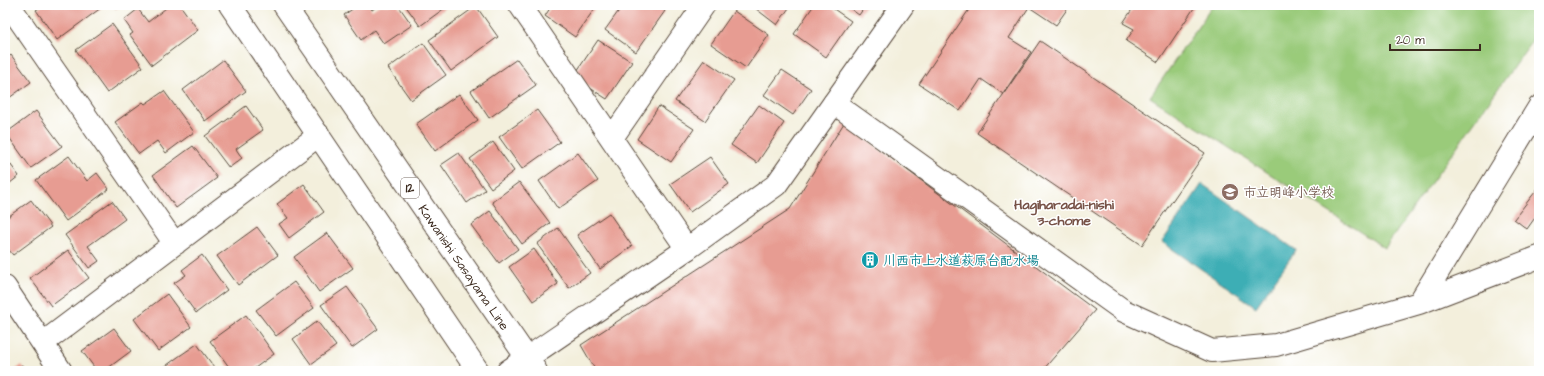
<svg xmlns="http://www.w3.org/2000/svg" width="1544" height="376" font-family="'Architects Daughter','Klee One',sans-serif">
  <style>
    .green { fill: #9acb7a; stroke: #6a7a4c }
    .water { fill: #3caeb5; stroke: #3c6c6a }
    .building { fill: #e79c92 }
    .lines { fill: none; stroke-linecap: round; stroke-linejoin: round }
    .street-casing { stroke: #57483a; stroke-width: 24 }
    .secondary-casing { stroke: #57483a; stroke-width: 24 }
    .primary-casing { stroke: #57483a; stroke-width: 24 }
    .street { stroke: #fff; stroke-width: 22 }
    .secondary { stroke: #fff; stroke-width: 22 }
    .primary { stroke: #fff; stroke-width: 22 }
    .labels { text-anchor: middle; stroke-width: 3; stroke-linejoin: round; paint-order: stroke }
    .shield { fill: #fff; stroke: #766a62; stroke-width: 1 }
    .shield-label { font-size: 12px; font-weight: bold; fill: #3b2a1e }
    .education-label { font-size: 13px; font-weight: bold; fill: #785e54; stroke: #fff; text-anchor: start }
    .culture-label { font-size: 13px; font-weight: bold; fill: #0d838f; stroke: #fff; text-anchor: start }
    .street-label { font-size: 13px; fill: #3b2a1e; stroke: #fff }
    .neighbourhood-label { font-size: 14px; font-weight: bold; fill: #775247; stroke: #fff }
  </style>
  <rect width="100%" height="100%" fill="#fff"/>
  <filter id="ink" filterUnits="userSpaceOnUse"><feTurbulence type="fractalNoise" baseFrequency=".025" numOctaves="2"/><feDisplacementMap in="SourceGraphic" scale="8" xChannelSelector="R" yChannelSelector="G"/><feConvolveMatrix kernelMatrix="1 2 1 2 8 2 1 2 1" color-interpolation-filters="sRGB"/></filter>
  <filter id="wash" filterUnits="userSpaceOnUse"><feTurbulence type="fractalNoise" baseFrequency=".012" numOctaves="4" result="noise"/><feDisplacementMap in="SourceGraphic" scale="16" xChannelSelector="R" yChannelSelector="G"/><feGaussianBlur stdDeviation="0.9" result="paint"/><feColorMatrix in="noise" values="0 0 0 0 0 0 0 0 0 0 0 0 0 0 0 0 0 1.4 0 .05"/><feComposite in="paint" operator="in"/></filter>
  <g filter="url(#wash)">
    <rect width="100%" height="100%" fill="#f3efdc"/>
    <path class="green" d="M1213,5h326v26l-154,217 -235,-151z"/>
    <path class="water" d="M1202,184l94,66 -40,57 -94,-65z"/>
    <g id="blocks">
      <path class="building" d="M43,5h62l-48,35 -21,-30z
        M113,5h9l-6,4z
        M170,5h10l18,25 -46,35 -22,-30 3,-2 -9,-13 14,-11 10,13z
        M358,5h11l3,5 7,-5h19l14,20 -28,19 -10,-14 -13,10 -17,-25z
        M405,5h44l-29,21z
        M552,5h45l-22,32 -30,-21z
        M623,5h34l8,6 -29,41 -31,-22z
        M751,5h40l-14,20z
        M814,5h14l23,16 -25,36 -32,-23z
        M845,5h21l-7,10z
        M972,5h98l-14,20 -27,-18 -20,31 22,14 -28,42 -22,-15 -21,32 -41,-27z
        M1135,5h61l-38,57 -32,-21 8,-12 -11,-6z
        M476,6l22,31 -47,34 -22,-31z
        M734,11l35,24 -23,33 -35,-24z
        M112,24l31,43 -36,26 -31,-43z
        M598,40l34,22 -25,37 -34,-22z
        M1040,41l165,112 -63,92 -165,-112z
        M423,43l23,32 -35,25 -23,-32z
        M11,55l20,27 -26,19v-41z
        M517,59l19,26 -47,33 -18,-27z
        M223,60l23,31 -41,30 -22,-31z
        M704,60l30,20 -29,41 -30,-20z
        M782,70l29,19 -18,26 -29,-20z
        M164,91l30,41 -28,21 -9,-12 -18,13 -24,-32 28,-20 2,2z
        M459,94l19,26 -43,31 -19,-27z
        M759,105l25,18 -27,40 -26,-18z
        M246,106l17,24 -27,19 6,9 -13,10 -24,-32z
        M659,106l35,23 -23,33 -34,-23z
        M537,110l23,32 -38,27 -23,-32z
        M36,111l26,35 -31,22 -25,-35z
        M844,123l251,187 -53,61h-446l-15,-26 209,-136z
        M493,142l21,29 -23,17 -21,-29z
        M193,146l24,32 -41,30 -23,-33z
        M459,153l26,37 -18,13 -26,-38z
        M578,153l20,28 -40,28 -19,-28z
        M69,156l18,25 10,-8 12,16 -43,32 -30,-41z
        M5,157l14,19 -14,11z
        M710,157l19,27 -39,28 -20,-28z
        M519,182l31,41 -28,21 -30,-42z
        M304,184l20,28 -35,26 -10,-14 9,-6 -11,-14z
        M1539,187v25l-12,17 -13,-10z
        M31,200l20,27 -38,28 -8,-10v-26z
        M112,201l13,18 -37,27 11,15 -10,7 -24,-33z
        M490,211l28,38 -19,14 -28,-38z
        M609,213l23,33 -32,23 -23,-34z
        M257,227l21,28 -40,30 -21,-29z
        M558,228l32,45 -21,15 -32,-44z
        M327,233l26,35 -34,24 -25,-35z
        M534,249l24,35 -25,17 -24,-34z
        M68,250l21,28 -38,28 -21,-28z
        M202,255l25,35 -31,23 -22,-30 12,-8 -4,-5z
        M294,282l20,26 -38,28 -20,-26z
        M347,287l31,42 -26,19 -31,-43z
        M167,294l24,33 -33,24 -24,-32z
        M246,315l28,39 -23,17h-19l-22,-30z
        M317,321l19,25 -25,18 -18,-25z
        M114,328l17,23 -27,20h-7l-15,-20z
        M197,344l20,27h-58l19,-14z
        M22,365l4,6h-12z"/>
    </g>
  </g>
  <g filter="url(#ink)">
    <use href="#blocks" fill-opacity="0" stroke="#57483a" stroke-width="1"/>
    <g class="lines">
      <defs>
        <path id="street" d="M9,5l166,239
          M520,5l167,244
          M834,103l290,208 88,40 64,-6 143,-42 120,-196
          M612,138l92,-133
          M5,287l56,84
          M1419,303l120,-46
          M43,343l276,-208"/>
        <path id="secondary" d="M508,371l179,-122 89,-64 127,-180"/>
        <g id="primary">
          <path d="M230,5l248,366"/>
          <path id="s1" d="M284,5l252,366"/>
        </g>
      </defs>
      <use href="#street" class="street-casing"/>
      <use href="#secondary" class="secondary-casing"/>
      <use href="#primary" class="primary-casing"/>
      <use href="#street" class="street"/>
      <use href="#secondary" class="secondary"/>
      <use href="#primary" class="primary"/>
    </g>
  </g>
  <defs>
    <symbol id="school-disc" viewBox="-11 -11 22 22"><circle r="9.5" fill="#8d6e63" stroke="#fff"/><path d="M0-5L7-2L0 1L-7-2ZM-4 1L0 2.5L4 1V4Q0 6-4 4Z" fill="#fff"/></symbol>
    <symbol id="building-disc" viewBox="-11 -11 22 22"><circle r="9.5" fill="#0f9aa8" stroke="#fff"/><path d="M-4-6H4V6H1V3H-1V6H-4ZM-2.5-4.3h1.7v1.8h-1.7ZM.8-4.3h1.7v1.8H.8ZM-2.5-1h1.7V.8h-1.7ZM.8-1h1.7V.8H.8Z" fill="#fff"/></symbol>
  </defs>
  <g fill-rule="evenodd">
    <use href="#school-disc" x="1220" y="182" width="20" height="20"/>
    <use href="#building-disc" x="860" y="250" width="20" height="20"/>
  </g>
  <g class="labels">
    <rect class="shield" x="401" y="178" width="18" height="20" rx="3"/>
    <g class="shield-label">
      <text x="410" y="192">12</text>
    </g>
    <g class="education-label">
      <text x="1243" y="197">市立明峰小学校</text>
    </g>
    <g class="culture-label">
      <text x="883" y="265">川西市上水道萩原台配水場</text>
    </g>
    <g class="street-label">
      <text dy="5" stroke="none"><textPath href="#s1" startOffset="318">Kawanishi Sasayama Line</textPath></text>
    </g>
    <g class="neighbourhood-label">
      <text x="1064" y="209">Hagiharadai-nishi<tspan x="1064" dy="16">3-chome</tspan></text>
    </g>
  </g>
  <rect width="1544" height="376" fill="none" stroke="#fff" stroke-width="20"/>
  <path d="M1390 44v6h90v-6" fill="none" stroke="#3b2a1e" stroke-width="2"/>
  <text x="1396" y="44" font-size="12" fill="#3b2a1e" stroke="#ffffff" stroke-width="3" paint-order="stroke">20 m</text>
</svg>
